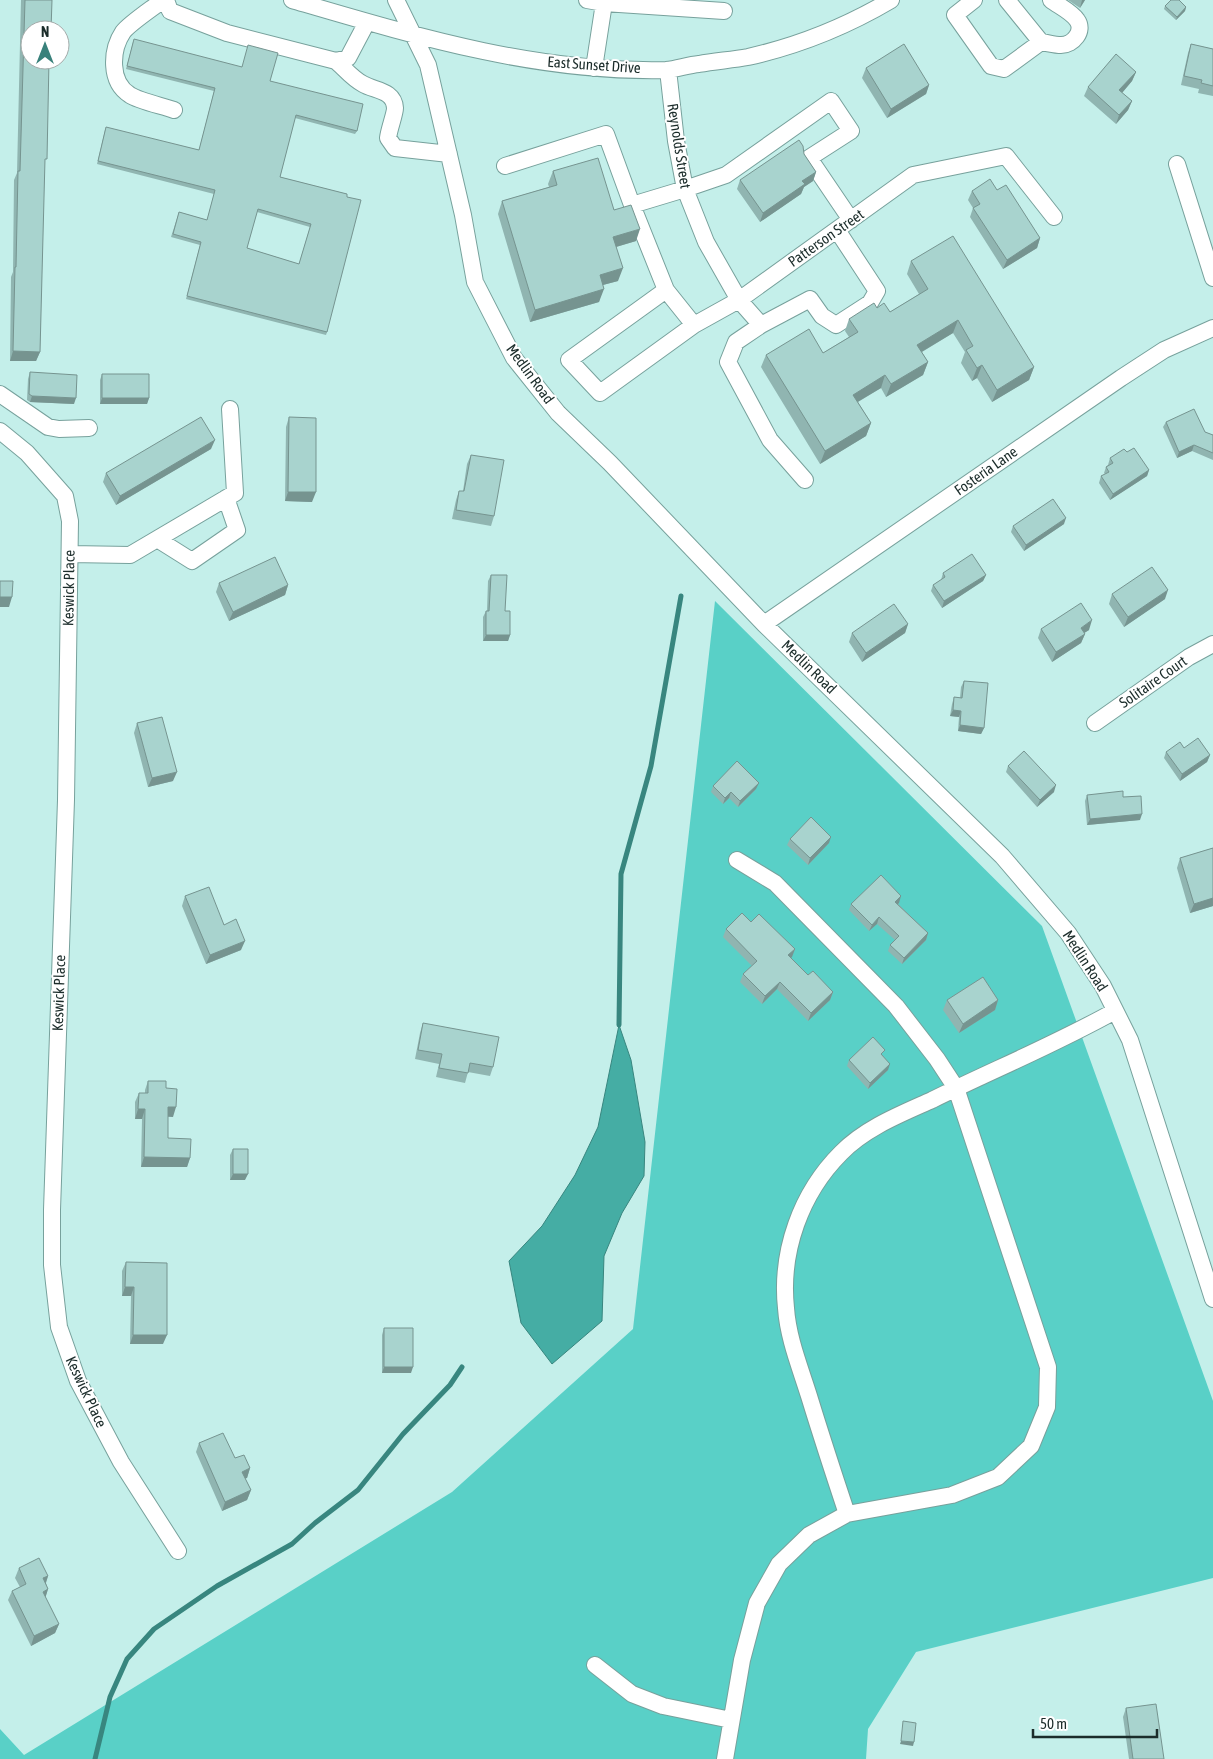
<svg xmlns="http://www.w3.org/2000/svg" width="1213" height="1759" font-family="'Asap Condensed',sans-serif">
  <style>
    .green { fill: #59d0c7 }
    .water { fill: #45ada4; stroke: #38867f }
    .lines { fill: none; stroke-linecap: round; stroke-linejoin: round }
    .stream { stroke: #38867f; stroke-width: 5 }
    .minor-casing { stroke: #77a19c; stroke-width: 18 }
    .minor { stroke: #fff; stroke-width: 16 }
    .wall { fill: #90b5b1; fill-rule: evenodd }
    .shaded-wall { fill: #769490 }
    .building { fill: #a8d3ce; stroke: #769490; fill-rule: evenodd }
    .labels { text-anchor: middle; stroke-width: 4; stroke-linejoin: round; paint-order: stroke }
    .street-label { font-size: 15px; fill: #1b2c2a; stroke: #fff }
  </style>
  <rect width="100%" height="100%" fill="#c4efea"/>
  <path class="green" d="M715,601l327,325 171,475v177l-297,74 -48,77 -2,30h-866v-30l24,26 428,-263 181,-163z"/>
  <path class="water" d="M619,1025l12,35 14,82 -1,34 -22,37 -18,43 -2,65 -50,43 -31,-41 -12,-62 33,-35 33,-51 23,-48z"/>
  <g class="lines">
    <path class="stream" d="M619,1025l2,-151 30,-108 30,-170
      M95,1759l15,-62 17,-38 27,-30 63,-43 75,-42 23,-21 43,-33 45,-56 47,-49 12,-18"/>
    <defs>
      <path id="minor" d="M163,0c-10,8 -33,23 -40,32 -12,18 -14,50 7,63 9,6 33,11 44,15
        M166,0l4,11 57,22 109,28 12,-3 19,-36
        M292,0c123,36 244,73 374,70 11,-1 22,-5 33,-6 16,-3 33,-4 49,-7 49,-11 99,-31 143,-57
        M396,0l32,65 35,150 12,67 39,76 44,55 52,50 154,161 238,232 66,77 35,53 27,54 83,259
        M587,0l17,3 120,8
        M974,0l-19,15 36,51 13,3 37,-27
        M1007,0l34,42c7,1 14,3 20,3 12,0 24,-14 16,-25 -5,-8 -18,-14 -26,-20
        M336,61c8,7 17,18 27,23 12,7 31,6 32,24 0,6 -6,21 -7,30l7,10 54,6
        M594,68l10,-65
        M668,70l8,71 9,48 21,53 33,58 22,25 -25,17 -8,20 42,78 35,40
        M1177,164l36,114
        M505,166l101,-32 26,71 34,85 28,35 45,-25 174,-125 93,-19 48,61
        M632,205l53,-16 41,-14 105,-74 20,30 -42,27 42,62
        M666,290l-97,70 31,33 94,-68
        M761,325l49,-26 12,17 14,9 34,-22 7,-12 -40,-61
        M0,394l48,33 11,2 30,-1
        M0,431l27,22 38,43 5,25 -4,279 -14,410v55l7,62 19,54 43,81 57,89
        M157,539l35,22 45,-31 -11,-32
        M70,554l60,1 105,-62 -5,-84
        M764,624l357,-246 43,-28 49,-22
        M1095,723l94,-66 24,-13
        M737,860l38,23 121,123 41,53 19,29 92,279 -1,40 -16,39 -33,31 -46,18 -105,19c-13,-39 -26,-79 -38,-118 -9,-29 -21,-58 -23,-88 -6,-57 15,-115 55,-155 24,-25 60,-39 91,-53 61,-30 124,-56 183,-89
        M595,1665l37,29 31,12 68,14
        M725,1759l17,-99 15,-57 22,-39 30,-29 38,-21"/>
    </defs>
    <use href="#minor" class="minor-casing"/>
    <use href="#minor" class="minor"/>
  </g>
  <path class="wall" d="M21,0h31l-22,30 14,135 -4,187 -4,9h-26l1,-84 2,-5 1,-92 3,-7z
    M1068,0h17l-5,8z
    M1165,6l21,1 -1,4 -9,9 -12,-11z
    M133,42l137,39 87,50 -2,3 -60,-16 -15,59 67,17 -20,138 -1,3 -140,-36 14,-54 -29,-8 8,-25 28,8 7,-26 -117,-30 8,-34 94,20 15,-59 -88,-22zM257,212l53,15 -11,37 -52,-16z
    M1191,44l22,5v47l-15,-3 1,-4 -18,-4 7,-32z
    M866,68l63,17 -3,9 -39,24 -25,-40z
    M1136,72l-4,9 -10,12 10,8 -4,9 -12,14 -32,-28 4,-9z
    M804,154l12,18 -3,9 -9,6 -3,7 -41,28 -23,-33 3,-9z
    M553,171l61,39 22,31 -20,6 2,34 -15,4 -4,17 -69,20 -32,-108 4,-13 47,-14 -1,-3z
    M997,190l43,48 -3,10 -34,21 -33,-52 3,-9 -5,-8 4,-9z
    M911,261l123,106 -5,13 -37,22 -15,-24 -5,3 -11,-18 4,-11 -12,-19 -31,19 6,10 -5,13 -37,22 -5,-9 -23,14 13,21 -5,13 -46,28 -59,-97 5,-12 57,-2 26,-16 -4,-6 4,-12 28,-11 13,4 29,-18 -12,-20z
    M30,372l44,32 -44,-2 -3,-2 1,-21z
    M102,374l47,24 -2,6h-47v-24z
    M289,417l23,85 -27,-1 1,-74z
    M1166,422l39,10 8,3v25l-21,-9 -15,7 -14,-31z
    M211,449l-95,56 -13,-23 3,-9z
    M1127,452l22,18 -2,6 -37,24 -11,-17 2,-7 4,-2 -1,-1 2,-6 2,-2 2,-7z
    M471,455l23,61 -3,10 -39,-7 4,-19 3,-9h4l4,-27z
    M1064,524l-40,27 -13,-19 2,-6z
    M943,573l43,2 -3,6 -41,27 -11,-17 2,-6 8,-5z
    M491,575l14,36 5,24 -2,6h-25v-24l3,-6h1l1,-30z
    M219,583l69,2 -3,10 -56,26 -13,-29z
    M1112,594l53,5 -41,28 -15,-23z
    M908,624l-3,9 -43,29 -13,-20 3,-9z
    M1041,629l48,1 -5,3 1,1 -4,9 -29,19 -14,-24z
    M964,681l20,47 -3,6 -23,-3 1,-14 -9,-1 2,-12 2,-7 6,1 1,-11z
    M137,723l36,58 -25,6 -14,-54z
    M1184,748l26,7 -3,7 -27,19 -16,-23 2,-6z
    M1008,766l46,26 -17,15 -31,-35z
    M713,786l43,3 -18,18 -9,-9 -6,6 -12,-12z
    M1087,795l36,2 17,23 -53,5 -2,-24z
    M790,839l39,4 -21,22 -21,-20z
    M1213,848v58l-23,7 -13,-45 3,-10z
    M185,896l39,29 17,25 -35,14 -24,-58z
    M899,903l-1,1 30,29 -2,7 -24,24 -14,-13 2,-6 5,-5 -18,-16 -8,7 -20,-21 2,-6z
    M751,922l44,27 -4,9 17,17 25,17 -3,8 -22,21 -31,-32 -15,15 -22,-22 3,-8 9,-8 -29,-29 3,-8z
    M947,1000h51l-3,10 -36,23 -16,-23z
    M423,1023l70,44 -3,9 -22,-4 -3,11 -29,-6 3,-13 -24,-5 5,-26z
    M883,1056l5,14 -20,19 -21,-23 2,-6z
    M148,1081l18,7 7,29h-5v21l22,20 -3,9h-46l1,-48h-7v-17l4,-9h6v-3z
    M233,1149l12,31h-15v-25z
    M126,1262l37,82h-33l1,-48h-9v-25z
    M384,1328l27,45h-29v-38z
    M199,1443l36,15 15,10 -3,10h-2l6,12 -4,10 -25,11 -26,-59z
    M19,1568l29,8 -2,7 2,6 -3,9 14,26 -4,9 -24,13 -23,-46 4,-9 8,-4 -5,-9z
    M1126,1708l38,51h-35l-6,-42z"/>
  <path class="shaded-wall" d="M1082,0h3l-5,8z
    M1186,7l-1,4 -9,9 1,-3z
    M1136,72l-4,9 -16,19 3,-10z
    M929,85l-3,9 -39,24 4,-9z
    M1132,101l-4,9 -12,14 3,-9z
    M816,172l-3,9 -9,6 -3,7 -41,28 3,-9 39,-32z
    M640,229l-4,12 -27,8 4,-12z
    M1040,238l-3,10 -34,21 4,-9z
    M623,268l-5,13 -23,6 5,-12z
    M604,289l-5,13 -69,20 5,-12z
    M958,320l-5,13 -40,24 4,-12z
    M13,351l27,1 -4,9h-26z
    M928,362l-5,13 -37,22 5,-13z
    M982,365l-5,13 -5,3 5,-13z
    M1034,367l-5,13 -37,22 5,-12z
    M885,375l-4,13 -32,19 4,-12z
    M32,396l44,2 -2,6 -44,-2z
    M102,398h47l-2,6h-47z
    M871,423l-5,13 -46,28 5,-13z
    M215,440l-4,9 -95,56 4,-9z
    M1194,445l-2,6 -15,7 2,-6z
    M1149,470l-2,6 -37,24 3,-6z
    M288,492h28l-4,10 -27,-1z
    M1066,518l-2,6 -40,27 2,-6z
    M986,575l-3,6 -41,27 2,-7z
    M288,585l-3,10 -56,26 4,-9z
    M1168,590l-3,9 -41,28 4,-10z
    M0,597h12l-3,10h-9z
    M1092,620l-3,10 -11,7 3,-9z
    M908,624l-3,9 -43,29 4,-9z
    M1085,634l-4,9 -29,19 4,-10z
    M486,635h24l-2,6h-25z
    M953,710l8,1 -2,6 -9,-1z
    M960,725l24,3 -3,6 -23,-3z
    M1210,755l-3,7 -27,19 2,-7z
    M177,772l-4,9 -25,6 4,-9z
    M759,783l-3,6 -18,18 2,-6z
    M1056,785l-2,7 -17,15 3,-7z
    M731,792l-2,6 -6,6 2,-6z
    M1142,814l-2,6 -53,5 3,-6z
    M831,837l-2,6 -21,22 2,-7z
    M901,896l-2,7 -6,5 2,-6z
    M1213,898v8l-23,7 4,-9z
    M879,917l-2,7 -8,7 3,-6z
    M928,933l-2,7 -24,24 2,-6z
    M245,941l-4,9 -35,14 4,-9z
    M795,949l-3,8 -6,6 2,-8z
    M780,982l-3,7 -15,15 3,-8z
    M833,992l-3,8 -22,21 3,-8z
    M998,1000l-3,10 -36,23 4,-9z
    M890,1064l-2,6 -20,19 2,-6z
    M168,1107h8l-3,10 -8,-1z
    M138,1109h7l-3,10h-7z
    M144,1157l46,1 -3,9h-46z
    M233,1174h15l-3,6h-15z
    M125,1287h9l-3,9h-9z
    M133,1335h34l-4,9h-33z
    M384,1367h29l-2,6h-29z
    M250,1468l-3,10 -8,3 3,-9z
    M251,1490l-4,10 -25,11 3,-9z
    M48,1576l-3,9 -2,-7z
    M48,1589l-3,10 -2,-7z
    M59,1624l-4,9 -24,13 3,-10z
    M901,1741l13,1 -1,4 -13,-2z"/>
  <path class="building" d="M25,0h27l-1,30h-21v30h19l-2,99h-2l-5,193 -27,-1 2,-84h1l2,-96h2z
    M1171,0h8l7,7 -9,10 -12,-11z
    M134,39l108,28 6,-22 30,8 -8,28 93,23 -6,27 -61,-16 -16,62 67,17v3l14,3 -34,132 -140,-36 14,-54 -28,-8 6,-22 28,8 8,-30 -117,-29 8,-34 93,23 16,-62 -88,-22zM258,209l53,15 -12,40 -52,-16z
    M904,44l25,41 -38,24 -25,-41z
    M1191,44l22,5v37l-12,-3 1,-3 -18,-4z
    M1116,54l20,18 -17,18 13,11 -13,14 -31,-28z
    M799,140l4,6 1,8 12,18 -14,9 3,3 -42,29 -23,-33z
    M598,158l16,52 17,-5 9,24 -27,8 10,31 -23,7 4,14 -69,21 -33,-109 55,-16 -4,-14z
    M990,179l7,11 9,-5 34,53 -33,22 -34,-52 7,-4 -8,-13z
    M953,236l81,131 -37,23 -15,-25 -5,3 -11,-18 7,-4 -15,-26 -41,25 11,17 -37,22 -6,-9 -32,20 18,28 -46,28 -59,-96 43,-26 14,24 35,-21 -9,-13 25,-16 3,5 7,-5 6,9 38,-23 -17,-28z
    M30,372l47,3 -1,23 -44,-2 -3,-2z
    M102,374h47v24h-47z
    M1194,409l11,23 8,3v18l-19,-8 -15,7 -13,-30z
    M201,417l14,23 -95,56 -14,-23z
    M289,417l27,1v74h-28z
    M1134,448l15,22 -36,24 -12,-18 8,-4 -3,-5 7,-4 -3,-5 14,-9 3,3z
    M471,455l33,5 -10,56 -38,-6 3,-19h5z
    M1053,499l13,19 -40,27 -13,-19z
    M972,554l14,21 -42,26 -11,-16 12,-8 -2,-4z
    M275,557l13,28 -55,27 -14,-29z
    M1152,567l16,23 -40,27 -16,-23z
    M491,575h16l-2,36h5v24h-24v-24h3z
    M0,581h13l-1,16h-12z
    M1081,603l11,17 -11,8 4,6 -29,18 -15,-23z
    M894,604l14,20 -42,29 -14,-20z
    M964,681l24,2 -4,45 -24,-3 1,-14 -8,-1 1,-13 8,1z
    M162,717l15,55 -25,6 -15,-55z
    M1198,738l12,17 -28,19 -16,-22 14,-10 4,6z
    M1024,751l32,34 -16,15 -32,-34z
    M737,761l22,22 -19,18 -9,-9 -6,6 -12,-12z
    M1123,791v6l18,-1 1,18 -52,5 -3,-24z
    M811,817l20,20 -21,21 -20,-19z
    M1213,848v50l-19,6 -14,-46z
    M881,875l20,21 -6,6 33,31 -24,25 -14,-13 9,-9 -20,-19 -7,8 -21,-21z
    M209,887l15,38 12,-6 9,22 -35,14 -25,-59z
    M742,913l9,9 8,-8 36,35 -7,6 20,20 5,-4 20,21 -22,21 -31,-31 -15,14 -22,-22 14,-13 -31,-32z
    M983,977l15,23 -35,24 -16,-24z
    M423,1023l76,14 -6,30 -23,-4 -2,10 -29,-5 3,-14 -24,-4z
    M873,1037l12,13 -4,4 9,10 -20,19 -21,-23z
    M148,1081h18v7l11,1 -1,18h-8v31l23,1 -1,19 -46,-1 1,-48h-7l1,-16h9z
    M233,1149h15v25h-15z
    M126,1262l41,1v72h-34l1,-48h-9z
    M384,1328h29v39h-29z
    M223,1433l12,25 9,-3 6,13 -8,4 9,18 -26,12 -26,-59z
    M39,1558l9,18 -5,2 5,11 -5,3 16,32 -25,12 -22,-45 14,-7 -7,-16z
    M1156,1704l8,55h-31l-7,-51z
    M903,1721l13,2 -2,19 -13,-1z"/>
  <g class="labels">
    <g class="street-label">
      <text transform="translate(594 65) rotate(4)" y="5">East Sunset Drive</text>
      <text transform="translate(679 146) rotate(81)" y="5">Reynolds Street</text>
      <text transform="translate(826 238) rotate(-35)" y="5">Patterson Street</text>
      <text transform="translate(530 374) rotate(54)" y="5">Medlin Road</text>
      <text transform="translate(986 471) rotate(-35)" y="5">Fosteria Lane</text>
      <text transform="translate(69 588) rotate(-89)" y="5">Keswick Place</text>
      <text transform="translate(809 667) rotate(44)" y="5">Medlin Road</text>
      <text transform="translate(1153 682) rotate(-35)" y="5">Solitaire Court</text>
      <text transform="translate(1085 961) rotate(57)" y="5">Medlin Road</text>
      <text transform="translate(59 993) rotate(-88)" y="5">Keswick Place</text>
      <text transform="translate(86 1392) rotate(65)" y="5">Keswick Place</text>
    </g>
  </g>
  <g transform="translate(45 45)"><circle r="24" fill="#ffffff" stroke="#a4abaa"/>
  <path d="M0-4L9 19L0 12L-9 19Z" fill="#39817b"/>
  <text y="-8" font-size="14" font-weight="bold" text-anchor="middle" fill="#1b2c2a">N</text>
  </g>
  <path d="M1033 1729v8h124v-8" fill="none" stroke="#1b2c2a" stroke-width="2.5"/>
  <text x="1040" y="1729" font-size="15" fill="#1b2c2a" stroke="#ffffff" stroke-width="4" paint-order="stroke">50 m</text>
</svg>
